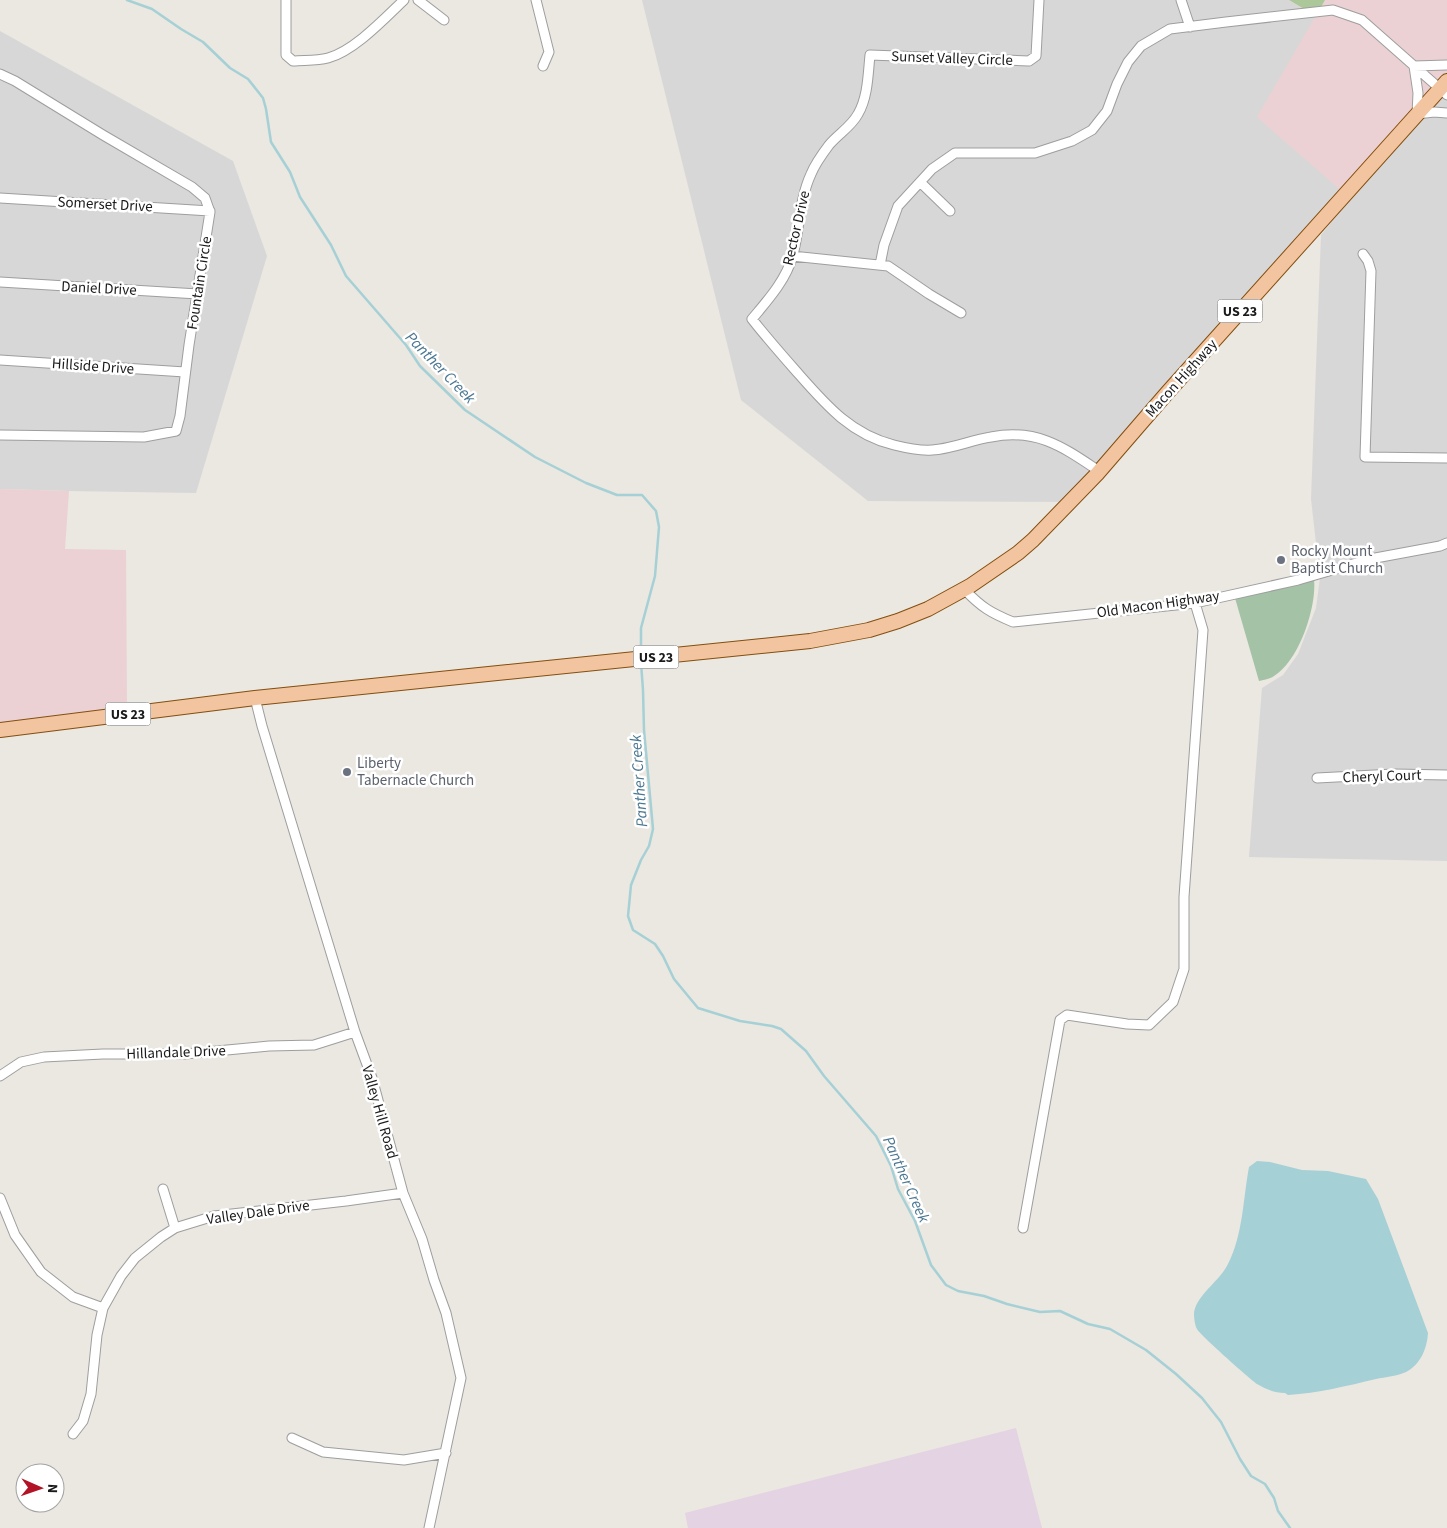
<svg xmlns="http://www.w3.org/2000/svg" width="1447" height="1528" font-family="'Source Sans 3',sans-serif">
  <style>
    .residential { fill: #d8d7d8 }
    .commercial { fill: #ebd1d3 }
    .industrial { fill: #e4d3e3 }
    .forest { fill: #acc799 }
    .cemetery { fill: #a4c2a5 }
    .water { fill: #a5d0d5 }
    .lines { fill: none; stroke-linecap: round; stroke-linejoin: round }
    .stream { stroke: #a5d0d5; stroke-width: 2.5 }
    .street-casing { stroke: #9e9e9e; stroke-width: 11 }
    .primary-casing { stroke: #834e0e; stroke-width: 16 }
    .street { stroke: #fff; stroke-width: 9 }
    .primary { stroke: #f2c49f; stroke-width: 14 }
    .worship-dot { fill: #6b7280; stroke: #fff; stroke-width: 2 }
    .labels { text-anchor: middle; stroke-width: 5; stroke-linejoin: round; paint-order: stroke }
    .shield { fill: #fff; stroke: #5f5f5f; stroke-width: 1 }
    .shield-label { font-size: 14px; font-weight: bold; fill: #1a1a1a }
    .street-label { font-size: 15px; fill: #1a1a1a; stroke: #fff }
    .worship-label { font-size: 15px; fill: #5b616d; stroke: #fff; text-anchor: start }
    .water-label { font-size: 16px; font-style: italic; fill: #4b7792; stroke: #fff }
  </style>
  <rect width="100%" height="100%" fill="#ebe7e1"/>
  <path class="residential" d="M642,0h647l27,16 29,178 -271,308 -206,-1 -127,-101z
    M0,31l233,130 34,95 -71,237 -127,-2 -69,-2z
    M1447,77v784l-198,-4 13,-169 21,-13 15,-21 18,-46 4,-30 -9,-79 10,-264z"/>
  <path class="commercial" d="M1325,0h122v77l-102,117 -88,-77z
    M0,489l69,2 -4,58 61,1 1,156 -127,19z"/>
  <path class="industrial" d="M1016,1428l26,100h-354l-3,-15z"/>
  <path class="forest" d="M1289,0h36l-9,16z"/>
  <path class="cemetery" d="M1314,579c3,28 -15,82 -40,97 -4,3 -10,4 -15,5l-24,-83z"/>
  <path class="water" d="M1257,1161l13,1 32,8 26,1 38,8 12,20 50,134c-1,15 -7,31 -22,39 -8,4 -21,5 -30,7 -29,7 -58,14 -88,16l-3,-2c-11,0 -19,-4 -28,-9 -7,-5 -58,-50 -60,-55 -2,-3 -3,-11 -3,-15 1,-18 26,-33 34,-50 15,-29 15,-65 21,-97z"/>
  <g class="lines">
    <path class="stream" d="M127,0l25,9 29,20 22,13 27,26 18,11 15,19 3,11 5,33 19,30 10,25 31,48 15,31 60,69 14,21 45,44 70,47 51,26 31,12h25l14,16 3,16 -4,49 -14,52v25
      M641,663l2,27 1,40 9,99 -4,17 -8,14 -10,25 -3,31 5,14 22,14 8,12 11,23 24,29 42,13 32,5 9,3 25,22 18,25 52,60 15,30 7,23 17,32 16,44 15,20 12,6 26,5 23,8 33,8 20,-1 28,13 22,5 36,21 30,24 26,24 19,24 19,37 11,17 14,8 9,14 4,13 12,17"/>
    <defs>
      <path id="street" d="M286,0v55l7,6c11,-1 24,0 35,-3 26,-7 56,-39 76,-58
        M418,0l26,20
        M536,0l13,52 -6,14
        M1039,0l-3,56 -7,5 -159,-6c-2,19 -2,42 -12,59 -7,13 -20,20 -29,31 -6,8 -14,19 -18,29 -12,26 -11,54 -18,81 -7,25 -25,45 -41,64 14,18 29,35 44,52 29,33 54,63 98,74 12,3 25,6 38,5 20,-1 39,-10 59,-13 46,-9 72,10 108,34
        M1181,0l9,27
        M1447,65l-33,1 4,27 -1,21 17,-2 13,1
        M0,74l15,7 88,54 89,52 13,11 5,14 -21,133 -9,71 -4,15 -32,6 -144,-2
        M920,182l30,29
        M0,198l210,13
        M1363,254l5,7 3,10 -6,186 82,1
        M792,256l96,10 41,28 32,19
        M880,265l4,-20 14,-39 34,-37 23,-16h80l37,-12 20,-11 15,-19 10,-27 11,-22 13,-16 29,-17 56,-7 107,-12 29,10 85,75
        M0,282l198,12
        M0,360l185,12
        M965,590c16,17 26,23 48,32l182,-19 103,-23 72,-21 70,-13 7,-3
        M255,698l7,28 93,306 17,46 31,115 19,46 12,41 12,33 15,65 -32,150
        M1317,778l77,-4 53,1
        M0,1076l21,-14 23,-5 59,-3h82l84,-8 45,-1 41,-13
        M163,1189l12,39
        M0,1198l15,37 26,37 32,25 30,11
        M1023,1228l37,-208 7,-5 60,9 22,1 24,-23 11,-33v-72l19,-267 -8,-27
        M73,1434l10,-13 8,-27 6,-59 6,-27 18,-32 14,-18 26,-21 14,-9 39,-12 132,-15 57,-8
        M292,1438l31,14 81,8 42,-7"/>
      <path id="primary" d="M0,730l255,-32 555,-57 59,-11 29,-9 30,-12 42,-23 48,-33 15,-13 64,-66 70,-81 280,-312"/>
    </defs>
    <use href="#street" class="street-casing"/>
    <use href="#primary" class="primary-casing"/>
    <use href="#street" class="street"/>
    <use href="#primary" class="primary"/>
  </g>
  <g class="worship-dot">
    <circle cx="1281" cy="560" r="5"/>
    <circle cx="347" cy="772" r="5"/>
  </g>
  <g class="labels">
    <g class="shield">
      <rect x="1217.5" y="299.5" width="45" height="23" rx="4"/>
      <rect x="633.5" y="645.5" width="45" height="23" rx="4"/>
      <rect x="105.5" y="702.5" width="45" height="23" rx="4"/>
    </g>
    <g class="shield-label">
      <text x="1240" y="316">US 23</text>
      <text x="656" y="662">US 23</text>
      <text x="128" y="719">US 23</text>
    </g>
    <g class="street-label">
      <text transform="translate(952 58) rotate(2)" y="5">Sunset Valley Circle</text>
      <text transform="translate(105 204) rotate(3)" y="5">Somerset Drive</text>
      <text transform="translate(796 228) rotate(-77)" y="5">Rector Drive</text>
      <text transform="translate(199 283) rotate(-81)" y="5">Fountain Circle</text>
      <text transform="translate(99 288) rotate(3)" y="5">Daniel Drive</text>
      <text transform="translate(93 366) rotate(4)" y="5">Hillside Drive</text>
      <text transform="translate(1181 378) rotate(-48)" y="5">Macon Highway</text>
      <text transform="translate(1158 604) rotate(-8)" y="5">Old Macon Highway</text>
      <text transform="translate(1382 776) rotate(-2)" y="5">Cheryl Court</text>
      <text transform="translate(176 1052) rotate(-2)" y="5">Hillandale Drive</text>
      <text transform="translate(380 1112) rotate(74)" y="5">Valley Hill Road</text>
      <text transform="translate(258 1212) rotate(-8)" y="5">Valley Dale Drive</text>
    </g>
    <g class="worship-label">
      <text x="1291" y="556">Rocky Mount<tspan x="1291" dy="17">Baptist Church</tspan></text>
      <text x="357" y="768">Liberty<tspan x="357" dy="17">Tabernacle Church</tspan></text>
    </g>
    <g class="water-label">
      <text transform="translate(441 367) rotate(46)" y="6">Panther Creek</text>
      <text transform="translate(638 781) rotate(-94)" y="6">Panther Creek</text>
      <text transform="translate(907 1179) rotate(66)" y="6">Panther Creek</text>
    </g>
  </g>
  <g transform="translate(40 1488) rotate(92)"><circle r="24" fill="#ffffff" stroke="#a3a3a3"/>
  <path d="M0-4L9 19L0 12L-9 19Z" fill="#b21326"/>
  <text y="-8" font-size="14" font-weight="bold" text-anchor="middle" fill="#1a1a1a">N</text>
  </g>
</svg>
